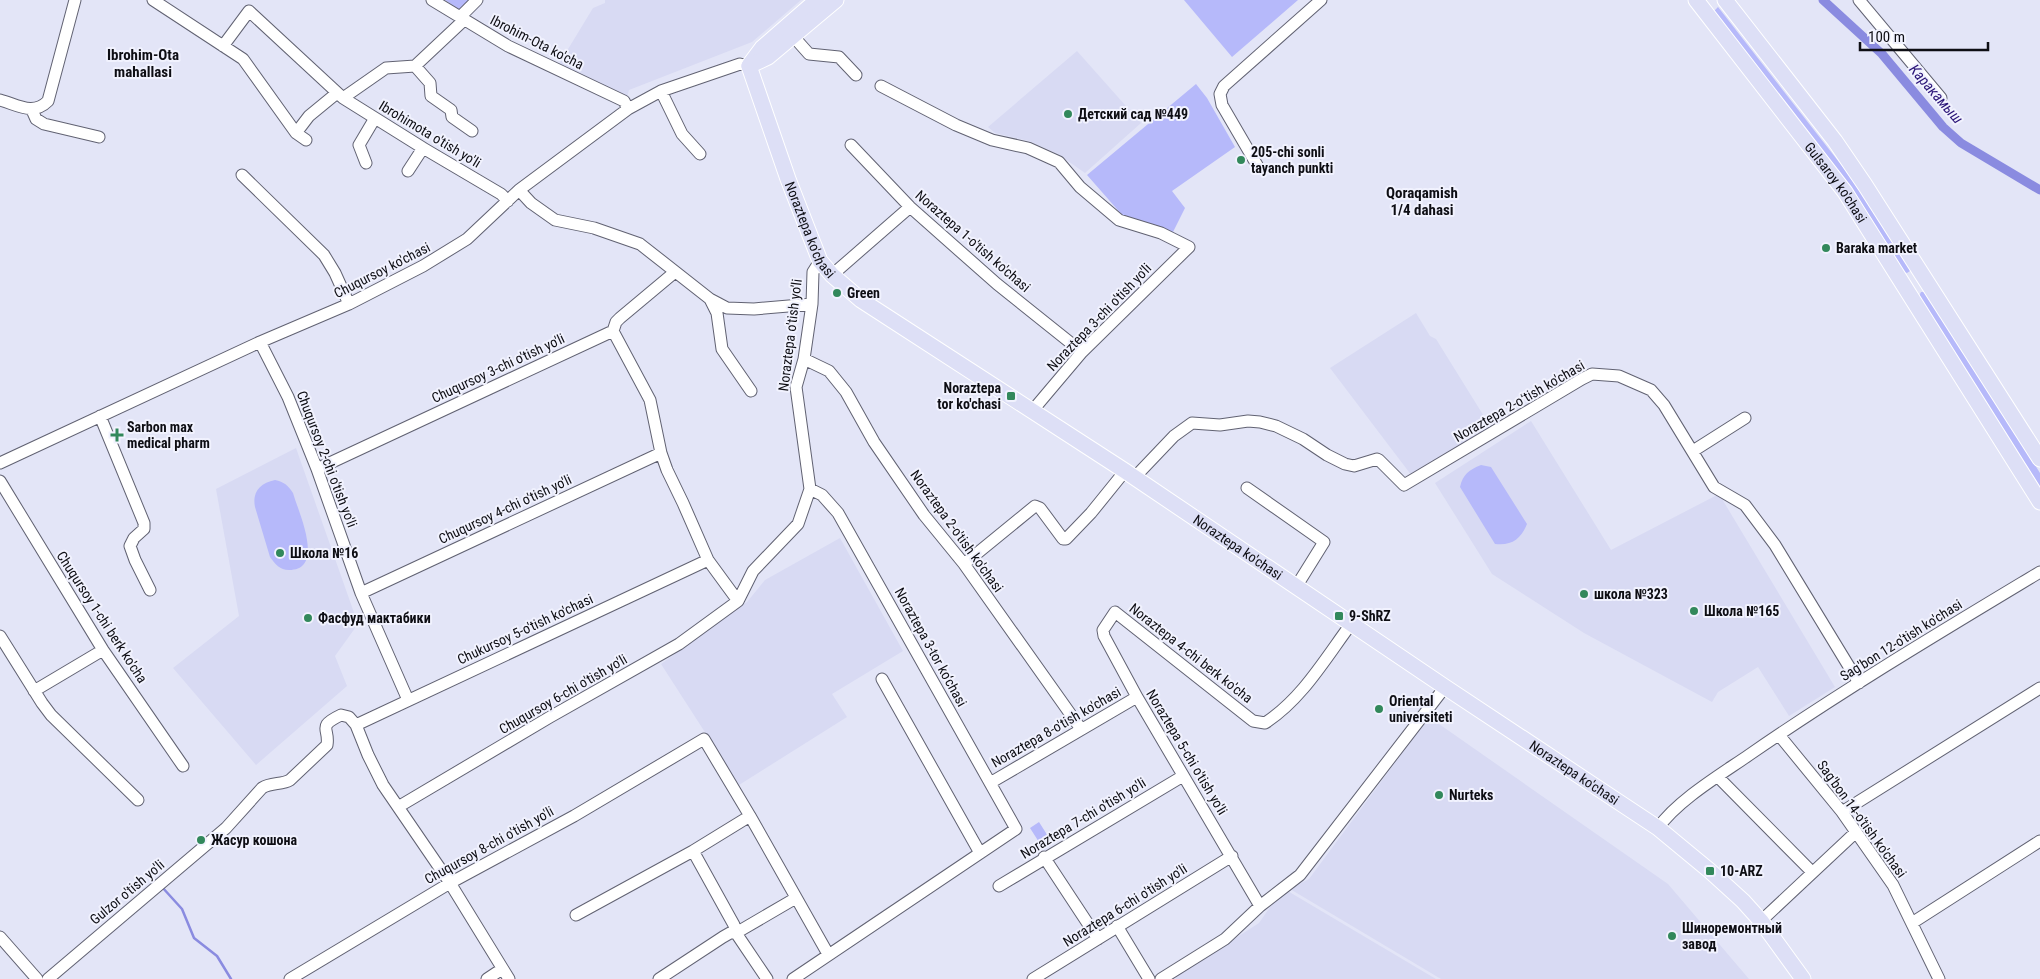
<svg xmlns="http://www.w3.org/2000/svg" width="2040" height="979" font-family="'Roboto Condensed',sans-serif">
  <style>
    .built { fill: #d8daf3 }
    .green { fill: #b6b9fa }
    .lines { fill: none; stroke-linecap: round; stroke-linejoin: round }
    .stream { stroke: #8a8be0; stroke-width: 2.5 }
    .canal { stroke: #8a8be0; stroke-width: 9 }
    .minor-casing { stroke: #616272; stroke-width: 13 }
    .major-casing { stroke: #fff; stroke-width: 17 }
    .minor { stroke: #fff; stroke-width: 11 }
    .major { stroke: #dddff6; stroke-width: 15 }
    .poi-dot { fill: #32885b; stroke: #f1f2fe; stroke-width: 2 }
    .labels { text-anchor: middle; stroke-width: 4; stroke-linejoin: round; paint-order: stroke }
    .street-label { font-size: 14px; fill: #0e0e14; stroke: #f1f2fe }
    .poi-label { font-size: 14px; font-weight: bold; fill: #0e0e14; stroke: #f1f2fe; text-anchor: start }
    .neighbourhood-label { font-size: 15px; font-weight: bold; fill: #0e0e14; stroke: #f1f2fe }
    .water-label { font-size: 15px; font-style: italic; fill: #291377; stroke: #f1f2fe }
  </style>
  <rect width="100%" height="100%" fill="#e3e5f7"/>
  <path class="built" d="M605,0h196l-49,42 -123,48 -2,7 -68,-33 34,-56 12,-5z
    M1077,51l64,72 -56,50 -27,-19 -29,-13 -34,-8 -7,-6z
    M1416,313l14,23 6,3 54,87 -78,50 -82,-108z
    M1531,421l80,129 108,-56 116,193 -46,29 -31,-49 -40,25 -6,10 -128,-69 -92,-59 -57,-91z
    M296,448l62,176 -23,32 12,30 -91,79 -83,-97 66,-52 -23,-127z
    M840,538l63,113 -71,43 15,23 -108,68 -78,-121 86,-62 18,-22z
    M1429,717l239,167 81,95h-308l-151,-90 19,-10z
    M1286,890l150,89h-260l-1,-2 84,-54 16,-23z"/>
  <path class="green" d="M445,0h24l-9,10z
    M1184,0h114l-66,57z
    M1718,7l135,173 57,88v3l-3,2 -3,-1 -191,-260z
    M1196,84l11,14 28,49 -63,44 13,17 -12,24 -50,-16 -36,-41z
    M1921,292h5l114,181v14l-121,-191z
    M1481,465l10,2 36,57c-6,15 -15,22 -32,20l-35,-57c3,-13 9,-17 21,-22z
    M275,480c9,2 13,5 18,13 5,18 33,77 -4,77 -9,0 -14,-6 -19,-13l-15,-50c-3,-15 5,-24 20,-27z
    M1039,822l14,22 -9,6 -14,-22z"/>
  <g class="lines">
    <path class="stream" d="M162,887l20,22 12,29 23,18 14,23"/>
    <path class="canal" d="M1823,0l59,54 61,73 18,16 79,47"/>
    <defs>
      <path id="minor" d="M153,0l90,59 53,74 10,7
        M432,0l76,46 116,55 4,8
        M1859,0l82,98
        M460,17l17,-17
        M793,36l16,18 30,3 17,18
        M223,46l26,-35 94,87 80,50 78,46 7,7
        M415,66l15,17 1,13 20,14 1,7 20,14
        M881,86l75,39 36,15 36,8 31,14 21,25 39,33 42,13 28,14 -107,105 -49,58
        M661,91l21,43 18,20
        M343,98l43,-30 29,-2 49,-46
        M0,100c18,5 33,16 48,1l27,-101
        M32,110l4,9 8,5 55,13
        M296,133l13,-17 28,-23
        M851,145l59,62 87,77 85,68
        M366,163l-7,-18 16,-27
        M1257,165l-35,-60 -2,-11 4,-8 97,-86
        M408,171l15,-23
        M242,175l82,80 11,18 14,31
        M519,190l12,13 24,17 39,8 46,16 70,55 17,9 27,1 58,-5
        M832,275l78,-68
        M710,299l7,14 5,36 29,42
        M613,331l37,69 11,53 6,17 16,33 25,57 30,41
        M260,342l28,55 29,72 44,124 47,107
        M804,359l25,12 17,21 28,50 50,73 40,49 117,165
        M100,416l44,107v6l-10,9 -4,8 5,14 15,30
        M1693,451l52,-33
        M0,463l260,-121 89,-38 74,-38 44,-27 52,-49 109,-81 33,-18 79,-27 9,2
        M317,469l296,-138 3,-9 4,-4 55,-46
        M1134,478l40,-42 18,-13 28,2 28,-4 12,1 16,4 27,13 24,16 18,9 9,2 23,-7 2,1 25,25 178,-106 10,-5 27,2 32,14 13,15 50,82 31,18 30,40 84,138
        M0,481l103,169 80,116
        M1247,488l77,54 -28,45
        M964,564l71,-58 5,2 23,31h3l25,-26 34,-42
        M361,593l300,-140
        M0,636l42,67 9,12 87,85
        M882,679l98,174
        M34,691l69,-41
        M356,725l352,-165
        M1779,735l63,77 51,73 46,94
        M1718,777l94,95
        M990,783l147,-86
        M398,807l152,-90 129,-73 59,-43 15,-30 45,-47 12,-35 -14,-102 8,-28 8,-55 1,-32 7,-11
        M1842,812l198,-124
        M1658,828c20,-28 62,-53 91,-73 94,-65 193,-124 291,-183
        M693,851l41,74 2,8 31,46
        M1044,857l54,82
        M999,886l184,-110
        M1260,906l-123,-209 -33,-61 -1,-6 12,-18 138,109 12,2c37,-24 60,-64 86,-99
        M576,915l117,-64 57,-35
        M1761,921l95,-89
        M1912,923l128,-82
        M1117,926l32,53
        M0,937l37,42
        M48,979l178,-151 36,-40c9,-6 20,-3 28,-8l37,-35c3,-17 -11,-18 14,-30l8,2 7,8 12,30 15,30 67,98 59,96
        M290,979l160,-96 124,-67 130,-77 46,77 78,138
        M487,979l15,-10
        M659,979l64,-42 7,-4h6l60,-35
        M793,979l223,-150 -178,-316 -16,-18 -12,-6
        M1033,979l199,-123
        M1161,979l64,-40 35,-33 40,-31 145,-188"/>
      <g id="major">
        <path id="s1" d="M1696,0l149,192 195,310"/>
        <path d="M1725,0l110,141 30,44 175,274"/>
        <path d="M750,64l12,-16 55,-48"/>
        <path id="s2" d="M749,66l39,113 32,82 12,14 29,25 264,171 320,216 213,141 52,43 33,30 18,20 42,58"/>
        <path d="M749,66l19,-9 68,-57"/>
      </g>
    </defs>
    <use href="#minor" class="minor-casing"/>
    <use href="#major" class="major-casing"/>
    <use href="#minor" class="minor"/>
    <use href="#major" class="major"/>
  </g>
  <g class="poi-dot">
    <circle cx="1068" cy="114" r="5"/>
    <circle cx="1241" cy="160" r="5"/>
    <circle cx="1826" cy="248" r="5"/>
    <circle cx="837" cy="293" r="5"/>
    <rect x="1006" y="391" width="10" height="10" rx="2.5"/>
    <path d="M114.5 427.5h5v5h5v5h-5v5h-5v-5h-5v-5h5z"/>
    <circle cx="280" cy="553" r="5"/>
    <circle cx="1584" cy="594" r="5"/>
    <circle cx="1694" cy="611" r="5"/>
    <rect x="1334" y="611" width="10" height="10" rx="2.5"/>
    <circle cx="308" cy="618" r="5"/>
    <circle cx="1379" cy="709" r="5"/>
    <circle cx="1439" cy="795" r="5"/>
    <circle cx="201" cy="840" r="5"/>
    <rect x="1705" y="866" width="10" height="10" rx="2.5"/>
    <circle cx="1672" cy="936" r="5"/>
  </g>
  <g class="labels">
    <g class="street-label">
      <text transform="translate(537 42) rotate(27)" y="5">Ibrohim-Ota ko'cha</text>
      <text transform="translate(430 134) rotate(31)" y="5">Ibrohimota o'tish yo'li</text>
      <text dy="5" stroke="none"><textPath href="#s1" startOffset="230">Gulsaroy ko'chasi</textPath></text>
      <text dy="5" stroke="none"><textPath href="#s2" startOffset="175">Noraztepa ko'chasi</textPath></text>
      <text transform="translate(973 241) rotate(41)" y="5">Noraztepa 1-o'tish ko'chasi</text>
      <text transform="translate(382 270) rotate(-27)" y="5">Chuqursoy ko'chasi</text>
      <text transform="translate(1099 317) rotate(-46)" y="5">Noraztepa 3-chi o'tish yo'li</text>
      <text transform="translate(790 335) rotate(-83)" y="5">Noraztepa o'tish yo'li</text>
      <text transform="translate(498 368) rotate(-25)" y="5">Chuqursoy 3-chi o'tish yo'li</text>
      <text transform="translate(1519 401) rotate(-30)" y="5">Noraztepa 2-oʻtish ko'chasi</text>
      <text transform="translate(327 459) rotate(69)" y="5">Chuqursoy 2-chi o'tish yo'li</text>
      <text transform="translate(505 509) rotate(-25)" y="5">Chuqursoy 4-chi o'tish yo'li</text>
      <text transform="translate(957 531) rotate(54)" y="5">Noraztepa 2-o'tish ko'chasi</text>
      <text dy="5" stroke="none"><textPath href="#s2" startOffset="715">Noraztepa ko'chasi</textPath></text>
      <text transform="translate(102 617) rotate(57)" y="5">Chuqursoy 1-chi berk ko'cha</text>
      <text transform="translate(525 629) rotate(-25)" y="5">Chukursoy 5-o'tish ko'chasi</text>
      <text transform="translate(1901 640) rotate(-32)" y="5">Sag'bon 12-o'tish ko'chasi</text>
      <text transform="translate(931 647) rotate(61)" y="5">Noraztepa 3-tor ko‘chasi</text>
      <text transform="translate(1191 653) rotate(38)" y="5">Noraztepa 4-chi berk ko'cha</text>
      <text transform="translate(563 694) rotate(-30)" y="5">Chuqursoy 6-chi o'tish yo'li</text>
      <text transform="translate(1056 727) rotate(-30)" y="5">Noraztepa 8-o'tish ko'chasi</text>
      <text transform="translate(1187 752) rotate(59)" y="5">Noraztepa 5-chi o'tish yo'li</text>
      <text dy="5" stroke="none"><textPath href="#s2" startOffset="1120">Noraztepa ko'chasi</textPath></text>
      <text transform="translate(1083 818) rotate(-31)" y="5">Noraztepa 7-chi o'tish yo'li</text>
      <text transform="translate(1862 819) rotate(54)" y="5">Sag'bon 14-o'tish ko'chasi</text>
      <text transform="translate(489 845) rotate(-29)" y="5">Chuqursoy 8-chi o'tish yo'li</text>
      <text transform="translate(127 892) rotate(-40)" y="5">Gulzor o'tish yo'li</text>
      <text transform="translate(1125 905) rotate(-32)" y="5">Noraztepa 6-chi o'tish yo'li</text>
    </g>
    <g class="poi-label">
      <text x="1078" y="119">Детский сад №449</text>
      <text x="1251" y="157">205-chi sonli<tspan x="1251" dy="16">tayanch punkti</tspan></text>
      <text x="1836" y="253">Baraka market</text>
      <text x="847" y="298">Green</text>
      <text x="1001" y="393" text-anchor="end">Noraztepa<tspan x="1001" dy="16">tor ko'chasi</tspan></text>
      <text x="127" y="432">Sarbon max<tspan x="127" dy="16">medical pharm</tspan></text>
      <text x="290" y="558">Школа №16</text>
      <text x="1594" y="599">школа №323</text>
      <text x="1704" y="616">Школа №165</text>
      <text x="1349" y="621">9-ShRZ</text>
      <text x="318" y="623">Фасфуд мактабики</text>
      <text x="1389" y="706">Oriental<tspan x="1389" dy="16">universiteti</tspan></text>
      <text x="1449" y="800">Nurteks</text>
      <text x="211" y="845">Жасур кошона</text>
      <text x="1720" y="876">10-ARZ</text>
      <text x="1682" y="933">Шиноремонтный<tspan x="1682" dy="16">завод</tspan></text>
    </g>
    <g class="neighbourhood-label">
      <text x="143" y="60">Ibrohim-Ota<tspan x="143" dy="17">mahallasi</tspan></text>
      <text x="1422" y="198">Qoraqamish<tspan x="1422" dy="17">1/4 dahasi</tspan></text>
    </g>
    <g class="water-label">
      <text transform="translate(1936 94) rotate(49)" y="5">Каракамыш</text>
    </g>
  </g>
  <path d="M1860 42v8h128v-8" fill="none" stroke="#0e0e14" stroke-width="2.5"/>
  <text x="1868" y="42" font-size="15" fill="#0e0e14" stroke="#f1f2fe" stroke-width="4" paint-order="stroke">100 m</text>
</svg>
